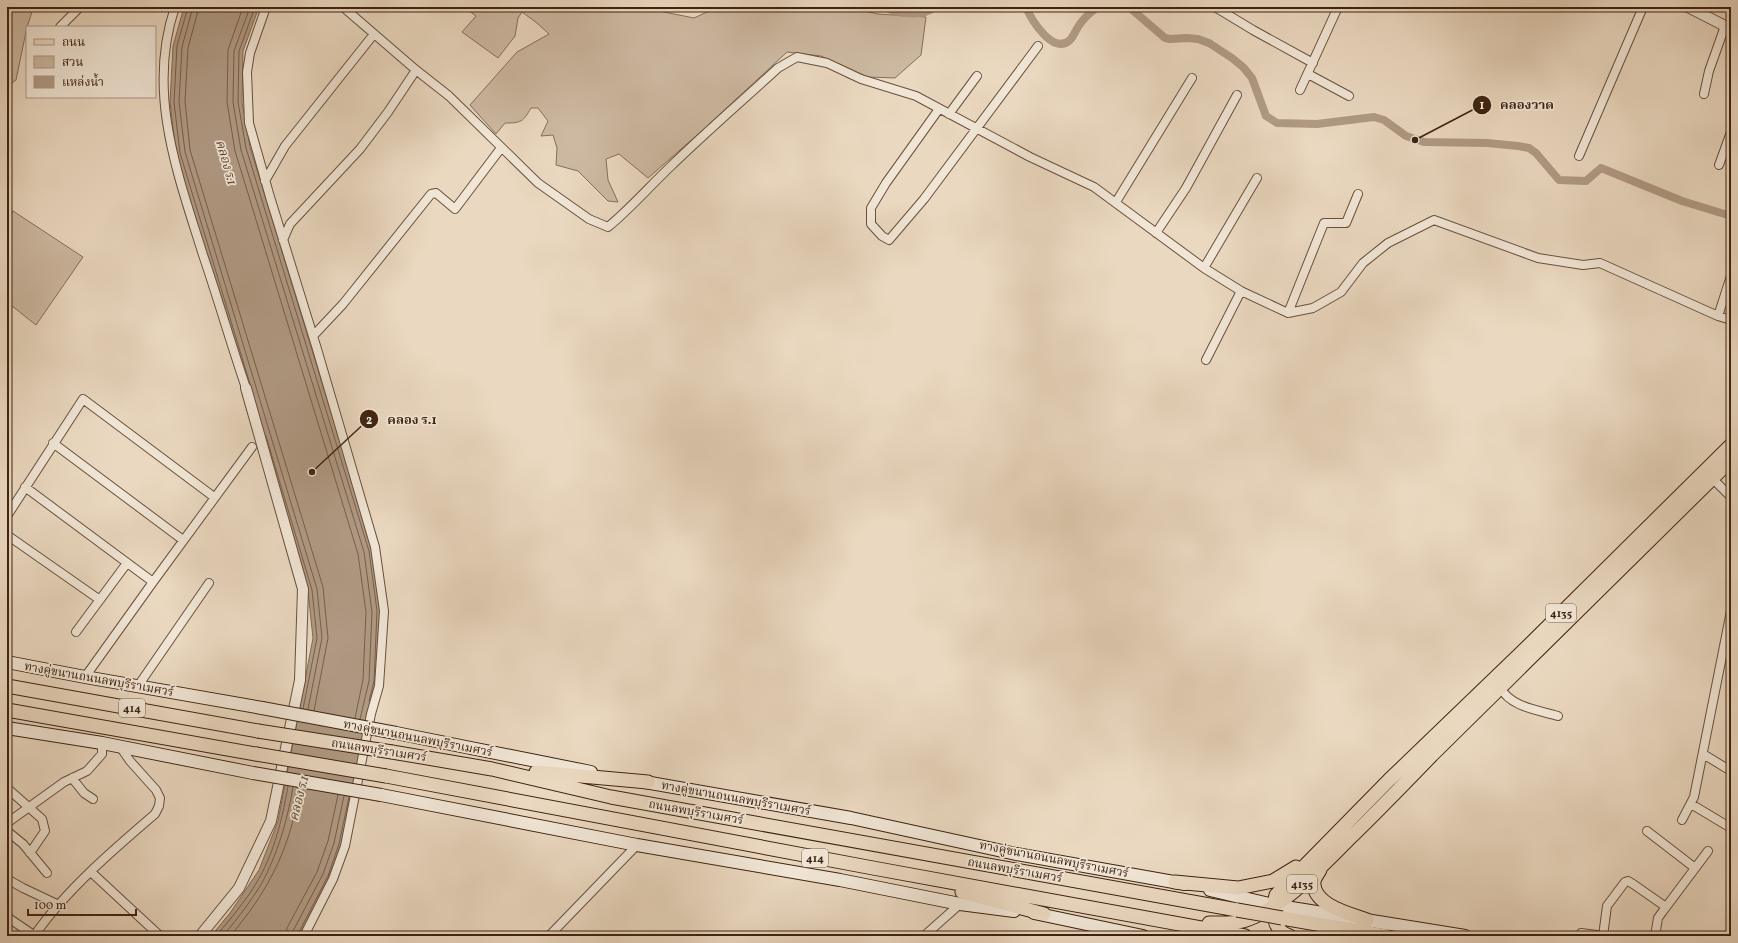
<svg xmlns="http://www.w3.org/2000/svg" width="1738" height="943" font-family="Vollkorn,'Noto Serif Thai',serif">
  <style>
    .green { fill: #cdb9a2; stroke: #866e5a }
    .water { fill: #b09a84; stroke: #826a56 }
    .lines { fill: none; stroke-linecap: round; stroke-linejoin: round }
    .shore { stroke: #775e4a; stroke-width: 1 }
    .canal { stroke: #b09a84; stroke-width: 8 }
    .minor-casing { stroke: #69503d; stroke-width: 10 }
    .tertiary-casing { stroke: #69503d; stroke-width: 12 }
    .secondary-casing { stroke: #3e2311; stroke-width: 14 }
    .primary-casing { stroke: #3e2311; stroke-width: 15 }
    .minor { stroke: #f1e6d6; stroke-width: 8 }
    .tertiary { stroke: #f1e6d6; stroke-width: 10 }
    .secondary { stroke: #f1e6d6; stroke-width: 12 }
    .primary { stroke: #ead8c0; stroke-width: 13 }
    .secondary-bridge-casing { stroke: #3e2311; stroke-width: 14; stroke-linecap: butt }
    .primary-bridge-casing { stroke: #3e2311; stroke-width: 15; stroke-linecap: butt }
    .secondary-bridge { stroke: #f1e6d6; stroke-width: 12 }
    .primary-bridge { stroke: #ead8c0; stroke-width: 13 }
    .labels { text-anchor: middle; stroke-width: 3.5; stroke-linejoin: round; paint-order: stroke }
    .shield { fill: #f1e6d6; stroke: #745e4c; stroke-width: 1 }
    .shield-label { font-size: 11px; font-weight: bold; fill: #3e2311 }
    .street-label { font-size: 12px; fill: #3e2311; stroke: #f1e6d6 }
    .water-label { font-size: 13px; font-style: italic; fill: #604734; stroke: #f1e6d6 }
    .leader { fill: none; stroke: #3e2311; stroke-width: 1.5 }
    .callout-dot { fill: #3e2311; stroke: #f1e6d6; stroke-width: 1.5 }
    .mark-label { font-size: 12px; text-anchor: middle; font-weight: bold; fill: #fff }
    .callout-label { font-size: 13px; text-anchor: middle; font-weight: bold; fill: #3e2311; stroke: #f1e6d6; stroke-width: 3.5; stroke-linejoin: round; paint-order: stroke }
  </style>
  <rect width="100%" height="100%" fill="#ead8c0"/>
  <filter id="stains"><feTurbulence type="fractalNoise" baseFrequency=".005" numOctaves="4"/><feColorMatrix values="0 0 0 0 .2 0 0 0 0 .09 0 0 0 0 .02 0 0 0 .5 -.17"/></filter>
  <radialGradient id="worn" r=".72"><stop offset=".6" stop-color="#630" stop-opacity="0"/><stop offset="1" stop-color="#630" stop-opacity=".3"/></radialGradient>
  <path class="green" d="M7,7h29l-4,5 -5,15 -11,53 -9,6z
    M464,7h184l11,4 35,7 24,-11h128l32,7 48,3 -5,38 -26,23 -27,-1 -47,-21 -34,-4 -83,77 -56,49 -29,-24 -13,5 2,21 10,22 -10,-1 -30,-30 -22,-6 1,-17 -4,-13 -12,1 7,-15 -10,-13h-7c-8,14 -10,15 -26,15l-9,11 -26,-29 47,-53 32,-18 -12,-11 -15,-11 -4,6 -3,18 -17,22 -36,-26 14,-16z
    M13,211l70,46 -47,68 -29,-23v-78z"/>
  <path class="water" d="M184,7h75l-16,44 -1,51 8,45 123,403 8,61 -3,71 -36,163 -11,33 -31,58h-89l19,-23 29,-43 19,-49 35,-183 -5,-47 -132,-438 -6,-51 3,-56z"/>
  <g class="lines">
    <path class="shore" d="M188,7l-11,39 -3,56 6,51 70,231
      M193,7l-11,40 -3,55 6,50 132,437 5,49 -14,71
      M199,7l-11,41 -3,53 5,49 133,437 5,51 -14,73
      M243,7l-15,43 -1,52 8,49 123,403 8,58 -3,68 -8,38
      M250,7l-16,44 -1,51 8,48 123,402 8,60 -3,69 -9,38
      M255,7l-16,44 -1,51 8,46 123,403 8,60 -3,70 -5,20
      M266,436l46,154 5,48 -14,71
      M216,936c17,-20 35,-41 47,-65 13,-26 20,-56 25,-85
      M223,936c14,-17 35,-43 44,-63 13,-28 21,-56 26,-86
      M230,936c28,-32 51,-70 62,-112 3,-12 5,-24 7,-36
      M286,936l1,-8 30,-56 11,-31 10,-46
      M292,936l1,-5 30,-57 11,-31 10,-47
      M297,936l31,-60 11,-32 10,-47"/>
    <path class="canal" d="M885,7c12,7 38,10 50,0
      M1026,7c5,12 27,49 44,33 4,-4 6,-11 10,-16 5,-7 12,-13 18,-17
      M1129,7l36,31 5,1 17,-1 11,1 11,4 23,15 11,9 9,11 14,38 11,7 40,1 57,-7 10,3 22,16 18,6 63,1 31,3 11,2 7,5 23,27 27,1 15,-13 81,33 49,15"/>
    <defs>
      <path id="minor" d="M175,7c-29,85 3,168 28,248 15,44 28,89 43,133
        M266,7l-16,46 -3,19 2,51 21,74 47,152 58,198 9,64 -5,75 -8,28 -26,132 -12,33 -29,57
        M343,7l73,63 33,26 89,87 51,36 19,8c22,-18 41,-40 62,-60 35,-34 72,-66 108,-99l19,-11 30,6 34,16 55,17 114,61 64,30 110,81 37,23 47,22 25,-5 28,-16 22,-29 25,-20 46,-23 104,38 45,7 17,-2 118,53 13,4
        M1215,7l38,23 60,33
        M60,27l20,-20
        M1308,74l41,22
        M1300,90l38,-83
        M1704,94l5,-23 16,-45
        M939,109l-53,74 -15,25v16l11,12 7,4 35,-41 114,-153
        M949,114l28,-38
        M1579,156l64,-149
        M1719,165l12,-33
        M265,181l20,-35 89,-112
        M1116,202l76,-124
        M1156,233l30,-45 51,-93
        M283,240l7,-16 70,-75 28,-37 28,-42
        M1204,268l53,-90
        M1288,313l36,-90h22l12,-29
        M1718,316l13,-40
        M313,336l30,-32 88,-110 5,-1 19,16 46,-61
        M1206,360l35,-69
        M53,443l130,97
        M1712,478l19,19
        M25,487l128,95
        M7,516l76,-117 131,98
        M7,535l93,65
        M76,632l51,-69
        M85,677l68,-95 99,-135
        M138,686l71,-103
        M1500,687c10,20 38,23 58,29
        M1703,754l28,17
        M72,778l12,15 9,6
        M7,788l35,31 3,12 -15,22
        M1691,804l40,24
        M1682,820l12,-23 37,-186
        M7,823l57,-41 23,-11 15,-17v-11
        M7,831l16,13 24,29
        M1647,831l48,37
        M91,872l69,64
        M7,879l16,9 36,17
        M7,917l28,19
        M34,936c31,-45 79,-86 121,-122l4,-8 1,-8 -4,-8 -26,-29 -9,-13
        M549,936l88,-91
        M924,936l36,-32
        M1579,936l2,-3 23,3
        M1603,936l4,-30 18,-24 3,-1 5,3 33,23
        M1655,936l3,-18 5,-7 45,-60"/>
      <path id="tertiary" d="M1688,7l43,22
        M200,936l39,-48 32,-67 29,-141 3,-91 -57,-201"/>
      <path id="secondary" d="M7,662l78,15 177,31
        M7,728l95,15 151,30
        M396,733l195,39
        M639,781l212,37 165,36 169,30
        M381,795l256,50 203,35 120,24 54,7
        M1210,890l63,15 192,31
        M1034,913l109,23"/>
      <path id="primary" d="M7,686l251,45
        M7,710l249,44
        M392,752l100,17 119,28 626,113
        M536,772l112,10
        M386,776l487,92 372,68
        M1320,870c-2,3 -5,8 -6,11 -3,24 37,33 53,39
        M1175,882l63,6 35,-7 23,-14
        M962,892l82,22
        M1282,918l104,18
        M1209,923c12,0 22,1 34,-2 38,-11 77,-53 105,-81 29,-28 56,-56 84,-85l299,-295
        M1290,936c-18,-4 -18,-27 -14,-41l113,-115 132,-127 210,-208"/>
    </defs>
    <use href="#minor" class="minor-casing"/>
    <use href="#tertiary" class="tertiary-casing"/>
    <use href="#secondary" class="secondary-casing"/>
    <use href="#primary" class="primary-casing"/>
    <use href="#minor" class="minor"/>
    <use href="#tertiary" class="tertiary"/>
    <use href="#secondary" class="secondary"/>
    <use href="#primary" class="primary"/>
    <defs>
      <path id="secondary-bridge" d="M262,708l134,25
        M253,773l128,22"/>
      <path id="primary-bridge" d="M258,731l134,21
        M256,754l130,22
        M1237,910l45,8"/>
    </defs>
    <use href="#secondary-bridge" class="secondary-bridge-casing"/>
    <use href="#primary-bridge" class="primary-bridge-casing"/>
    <use href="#secondary-bridge" class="secondary-bridge"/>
    <use href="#primary-bridge" class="primary-bridge"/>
  </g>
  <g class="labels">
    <g class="shield">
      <rect x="1546" y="604" width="30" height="18" rx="3"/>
      <rect x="119" y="699" width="26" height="18" rx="3"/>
      <rect x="802" y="849" width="26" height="18" rx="3"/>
      <rect x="1287" y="875" width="30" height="18" rx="3"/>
    </g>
    <g class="shield-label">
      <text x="1561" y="617">4135</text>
      <text x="132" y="712">414</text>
      <text x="815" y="862">414</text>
      <text x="1302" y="888">4135</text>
    </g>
    <g class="street-label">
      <text transform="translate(99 679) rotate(10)" y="4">ทางคู่ขนานถนนลพบุรีราเมศวร์</text>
      <text transform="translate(418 738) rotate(11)" y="4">ทางคู่ขนานถนนลพบุรีราเมศวร์</text>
      <text transform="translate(379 750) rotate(9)" y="4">ถนนลพบุรีราเมศวร์</text>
      <text transform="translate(736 798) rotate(10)" y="4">ทางคู่ขนานถนนลพบุรีราเมศวร์</text>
      <text transform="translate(696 812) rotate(10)" y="4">ถนนลพบุรีราเมศวร์</text>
      <text transform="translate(1054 859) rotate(11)" y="4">ทางคู่ขนานถนนลพบุรีราเมศวร์</text>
      <text transform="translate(1015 870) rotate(10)" y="4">ถนนลพบุรีราเมศวร์</text>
    </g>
    <g class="water-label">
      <text transform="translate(227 162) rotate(74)" y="5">คลอง ร.1</text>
      <text transform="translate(298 798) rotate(-76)" y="5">คลอง ร.1</text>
    </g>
  </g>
  <path class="leader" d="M1415 140L1482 105M312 472L369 419"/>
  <g class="callout-dot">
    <circle cx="1415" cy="140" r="4"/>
    <circle cx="312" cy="472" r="4"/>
    <circle cx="1482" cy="105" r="10"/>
    <circle cx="369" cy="419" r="10"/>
  </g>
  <g class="mark-label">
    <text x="1482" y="109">1</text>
    <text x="369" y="424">2</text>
  </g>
  <g class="callout-label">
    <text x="1527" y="109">คลองวาด</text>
    <text x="412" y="424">คลอง ร.1</text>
  </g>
  <rect width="1738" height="943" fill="none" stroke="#ead8c0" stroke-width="24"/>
  <rect x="8" y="8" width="1722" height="927" fill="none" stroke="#3e2311" stroke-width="2"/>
  <rect x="12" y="12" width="1714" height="919" fill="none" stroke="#3e2311"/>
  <rect x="26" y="26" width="130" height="72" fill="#f1e6d6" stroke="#a99887"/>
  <rect x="34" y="39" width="20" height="6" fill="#ead8c0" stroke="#a99887"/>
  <text x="62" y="46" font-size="12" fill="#3e2311">ถนน</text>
  <rect x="34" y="56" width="20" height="12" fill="#cdb9a2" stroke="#a99887"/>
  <text x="62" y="66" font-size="12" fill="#3e2311">สวน</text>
  <rect x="34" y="76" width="20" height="12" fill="#b09a84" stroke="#a99887"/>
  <text x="62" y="86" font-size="12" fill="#3e2311">แหล่งน้ำ</text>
  <path d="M28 909v6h108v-6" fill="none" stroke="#3e2311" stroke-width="2"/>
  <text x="34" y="909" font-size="12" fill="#3e2311" stroke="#f1e6d6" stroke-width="3" paint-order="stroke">100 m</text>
  <rect width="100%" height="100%" filter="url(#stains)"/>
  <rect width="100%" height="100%" fill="url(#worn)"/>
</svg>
